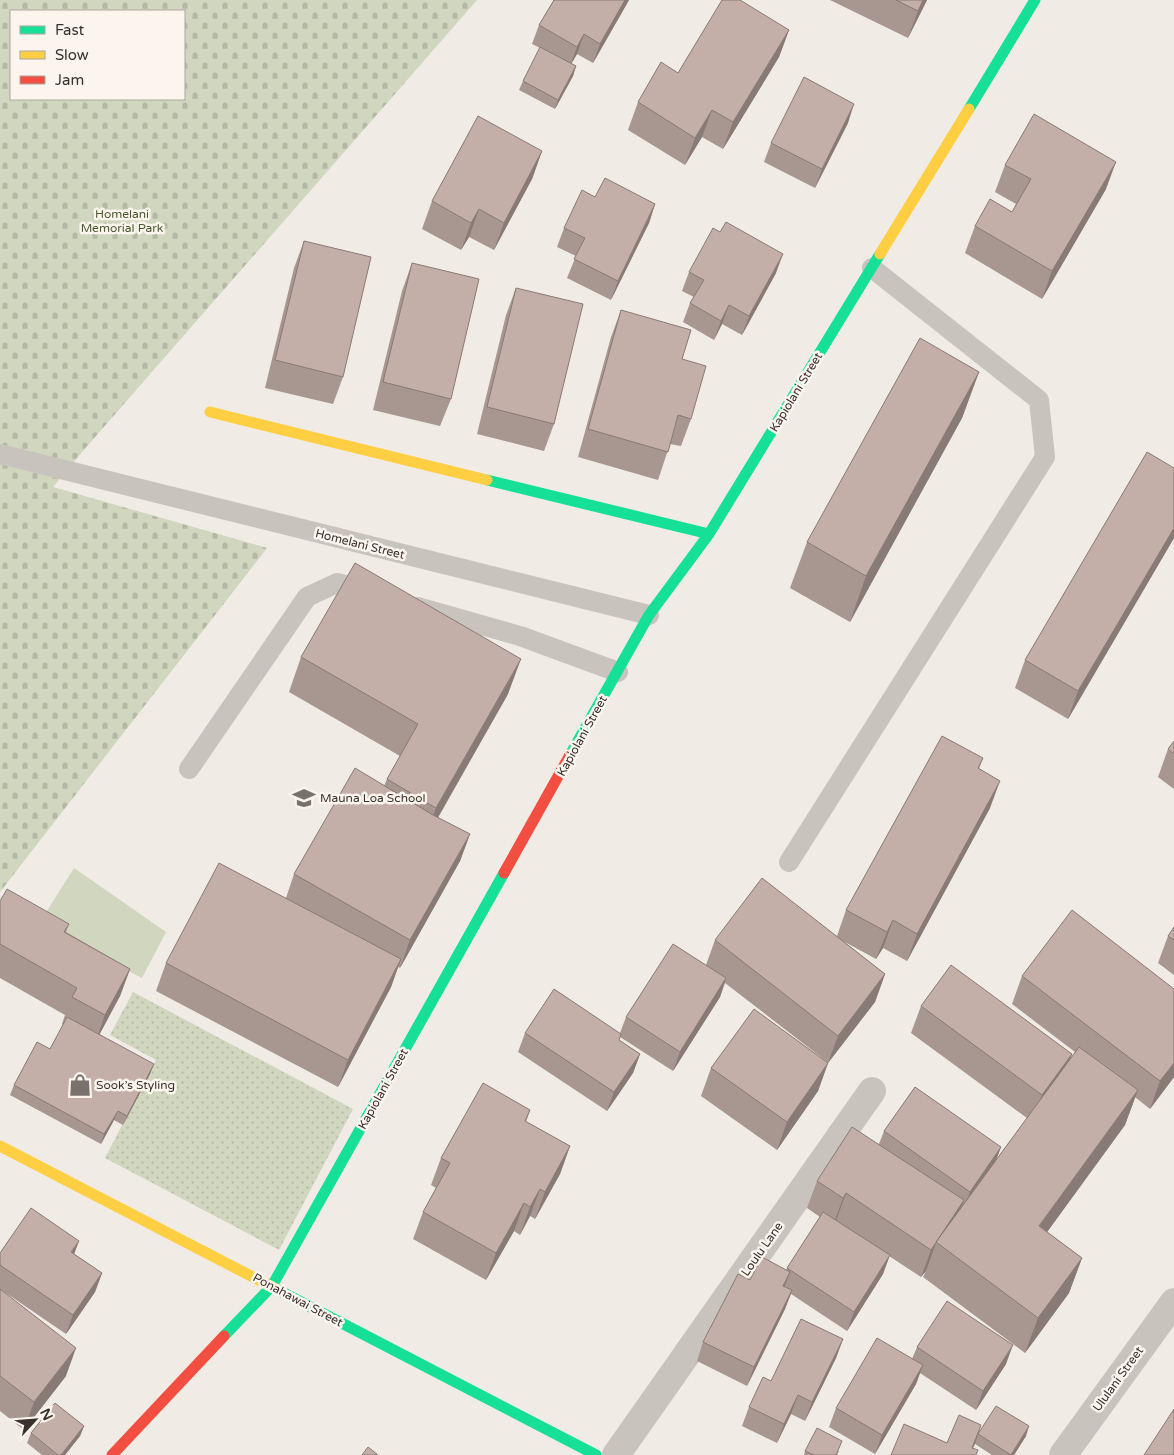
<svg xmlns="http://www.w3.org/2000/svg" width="1174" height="1455" font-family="'Varela Round',sans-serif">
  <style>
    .grass { fill: url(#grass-dots) }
    .cemetery { fill: url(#cemetery-stones); fill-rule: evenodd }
    .green { fill: #d1d6bf }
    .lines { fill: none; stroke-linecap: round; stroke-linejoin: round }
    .lane { stroke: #c9c3be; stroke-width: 20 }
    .street { stroke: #c9c3be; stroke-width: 28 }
    .fast { stroke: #16e098; stroke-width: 11 }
    .slow { stroke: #ffcf43; stroke-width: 11 }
    .jam { stroke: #f24e42; stroke-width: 11 }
    .wall { fill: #a89690 }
    .shaded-wall { fill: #887a75 }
    .building { fill: #c3afa7; stroke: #887a75 }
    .labels { text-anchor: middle; stroke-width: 5; stroke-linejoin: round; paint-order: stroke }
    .park-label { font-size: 12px; fill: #4a5a2e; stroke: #fbf5ee }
    .street-label { font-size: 12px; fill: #3b302b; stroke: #fbf5ee }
    .poi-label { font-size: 12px; fill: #3b302b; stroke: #fbf5ee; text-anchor: start }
  </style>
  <defs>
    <pattern id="grass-dots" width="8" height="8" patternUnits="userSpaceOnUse" patternTransform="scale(1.25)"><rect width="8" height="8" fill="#d1d6bf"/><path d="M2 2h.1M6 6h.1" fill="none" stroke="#b4b8a4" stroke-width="1.8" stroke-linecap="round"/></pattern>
    <pattern id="cemetery-stones" width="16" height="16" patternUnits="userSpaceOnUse" patternTransform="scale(1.25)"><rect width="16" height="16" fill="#d1d6bf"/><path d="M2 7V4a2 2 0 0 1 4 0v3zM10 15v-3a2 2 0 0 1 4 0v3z" fill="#b4b8a4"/></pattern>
  </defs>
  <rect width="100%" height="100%" fill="#f0ebe5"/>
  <path class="grass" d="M133,992l220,117 -74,141 -174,-92 51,-98 -46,-25z"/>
  <path class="cemetery" d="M0,0h477l-395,452 -29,35 214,61 -267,344zM11,11h173v88h-173z"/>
  <path class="green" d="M74,868l92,64 -24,46 -76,-40 -21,-24z"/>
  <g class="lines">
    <path class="lane" d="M0,454l649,161
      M418,607l102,29 98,36
      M189,769l118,-172 30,-14 32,9
      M789,862l256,-405 -6,-57 -167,-132"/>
    <path class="street" d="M616,1455l256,-364
      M1063,1455l111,-153"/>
    <path class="fast" d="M969,109l66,-109
      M487,480l222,54
      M570,755l79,-140 60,-81 171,-280
      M276,1289l320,166
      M224,1336l48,-50 232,-413"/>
    <path class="slow" d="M880,254l89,-145
      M210,412l277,68
      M0,1146l276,143"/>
    <path class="jam" d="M504,873l66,-118
      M112,1455l112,-119"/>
  </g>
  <path class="wall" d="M554,0h75l-36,63 -16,-9 -6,10 5,2 -3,10 -18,33 -36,-19 4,-9 17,-33 -8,-4 7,-19z
    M830,0h97l-19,38z
    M789,30l-10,27 -56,92 -21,-12 -17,28 -57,-35 10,-28 40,-29z
    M848,123l-33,65 -51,-26 7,-19z
    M542,151l-10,28 -38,71 -25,-13 -8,13 -39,-21 10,-28z
    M1005,165l101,24 -64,110 -77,-46 10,-27 37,-14 4,-8 -21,-12z
    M595,197l60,7 -6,19 -38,77 -44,-22 9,-22 -19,-9 7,-19z
    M304,241l39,136 -10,27 -68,-16 29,-120z
    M412,263l39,136 -11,27 -67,-16 29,-119z
    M689,272l87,1 -34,62 -20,-11 -8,16 -31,-18 7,-19 4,-6 -12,-6z
    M516,288l38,136 -10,27 -67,-17 29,-119z
    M621,310l61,49 9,60 -10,27 -11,-2 -12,36 -80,-23 33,-120z
    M979,372l-17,46 -112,204 -60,-34 17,-46z
    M1174,468v70l-106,181 -53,-31 10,-28z
    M301,657l207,37 -70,124 32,16 -10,27 -60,107 -2,-1 -7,20 -53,100 -182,-96 10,-28 120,-65 8,-24 90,-88 3,-7 13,-23 -111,-64z
    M1174,741v48l-16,-12 10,-28z
    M983,758l-4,11 11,39 -83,153 -24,-13 -7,11 -33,-18 42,33 -10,28 -47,61 -10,28 -41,59 -76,-54 10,-28 115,-7 -101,-78 -5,14 -47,74 -53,-34 -1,3 21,14 -7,19 -26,38 -89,-59 7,-19h95l6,-16 80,-52 9,-25 122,-4 9,-26z
    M0,901l69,23 -3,8 64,37 -10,27 -21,38 51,40 -27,51 -9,-5 -13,24 -91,-49 4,-10 36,-36 13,-24 -1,-1 3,-9 -65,-37z
    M1174,927v48l-16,-12 10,-27z
    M1022,976l152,101 -24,32 -15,-12 -10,28 -78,107 35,26 -13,35 -44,60 -102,-76 3,-6 -5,6 -32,-21 -6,18 -36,57 -56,-37 -6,15 -38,77 -50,-25 6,-19 47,-62 36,-10 34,-53 -13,-9 10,-27 62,-37 5,-13 117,16 -5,13 31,-42 -116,-85 10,-27 151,48 -2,6 5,-8 -63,-48z
    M530,1110l-4,12 44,24 -10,28 -25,45 -5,-3 -10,19 -6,-4 -28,49 -73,-41 10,-27 13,-24 -5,-3 10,-27z
    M0,1253l74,1 28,19 -7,19 -29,42 -66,-45z
    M0,1289l66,87 -42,54 -24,-19z
    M843,1339l-7,19 -31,63 -14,-7 -14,29 -35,-17 7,-19 22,-26z
    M917,1347l89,17 -30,46 -56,-37 -4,11 -41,70 -46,-27 7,-19 76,-49z
    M981,1425l-3,9 48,2 -12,19h-22l-17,-11 -28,-1z
    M84,1426l-4,10 -15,19h-23l-15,-12 4,-10z
    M805,1451h34l-2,4h-33z"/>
  <path class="shaded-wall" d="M625,0h4l-36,63 7,-19z
    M923,0h4l-19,38 10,-27z
    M789,30l-10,27 -56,92 10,-27z
    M584,34l-7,20 -7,12 7,-19z
    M576,66l-3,10 -18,33 3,-9z
    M854,104l-6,19 -33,65 7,-19z
    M712,110l-10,27 -17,28 10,-27z
    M542,151l-10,28 -38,71 10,-27z
    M1116,162l-10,27 -64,110 10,-28z
    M655,204l-6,19 -38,77 7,-19z
    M479,209l-10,28 -8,13 10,-27z
    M783,254l-7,19 -34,62 7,-19z
    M729,305l-7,19 -8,16 7,-19z
    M979,372l-17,46 -112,204 16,-46z
    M1174,528v10l-106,181 10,-28z
    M521,659l-13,35 -85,149 13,-35z
    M1000,781l-10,27 -83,153 10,-27z
    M470,834l-10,27 -60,107 10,-28z
    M893,920l-10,28 -7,11 11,-27z
    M401,959l-10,28 -53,100 10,-27z
    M130,969l-10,27 -25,47 10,-28z
    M885,974l-10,28 -47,61 10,-27z
    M726,978l-6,19 -47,74 7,-19z
    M640,1054l-7,19 -26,38 7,-19z
    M1072,1054l-10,27 -30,41 10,-27z
    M828,1063l-10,28 -41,59 10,-28z
    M1174,1063v14l-24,32 10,-28z
    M154,1064l-4,10 -27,51 4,-9z
    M1138,1090l-13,35 -99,136 13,-35z
    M118,1111l-4,9 -13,24 3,-10z
    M570,1146l-10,28 -25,45 10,-27z
    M1001,1147l-7,19 -31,45 7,-19z
    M540,1189l-10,27 -10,19 10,-28z
    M846,1193l-10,28 -3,5 10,-28z
    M964,1200l-10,27 -18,15z
    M524,1203l-10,28 -28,49 10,-27z
    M79,1241l-7,19 -1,-8z
    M936,1243l-10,28 -5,6 10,-27z
    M890,1255l-7,19 -36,57 7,-19z
    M1082,1258l-13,35 -44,60 13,-35z
    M790,1272l-7,19v-5z
    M102,1273l-7,19 -29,42 7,-19z
    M792,1290l-7,19 -38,77 7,-19z
    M843,1339l-7,19 -31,63 7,-19z
    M1013,1345l-7,19 -30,46 7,-19z
    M76,1348l-10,28 -42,54 10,-28z
    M923,1365l-7,19 -41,70 7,-19z
    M798,1395l-7,19 -14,29 7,-19z
    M981,1425l-6,19 -5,11h-1z
    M84,1426l-4,10 -15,19h-4z
    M1029,1426l-3,10 -12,19h-3z"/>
  <path class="building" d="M554,0h71l-25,44 -16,-10 -7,13 -38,-22z
    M722,0h18l49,30 -56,92 -21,-12 -17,28 -57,-36 23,-40 17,11z
    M896,0h27l-5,11z
    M540,47l36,19 -18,34 -35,-19z
    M804,77l50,27 -32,65 -51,-26z
    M1034,114l82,48 -64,109 -77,-45 15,-27 22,13 19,-33 -26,-14z
    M478,116l64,35 -38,72 -25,-14 -8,14 -39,-22z
    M605,178l50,26 -37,77 -44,-22 11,-21 -21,-10 18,-38 13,7z
    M726,222l57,32 -34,62 -20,-11 -8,16 -31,-18 14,-23 -15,-8 24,-44 7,4z
    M304,241l67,16 -28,120 -68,-17z
    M412,263l67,16 -28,120 -68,-17z
    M516,288l67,16 -29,120 -67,-17z
    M621,310l70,20 -9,29 24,7 -15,53 -13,-4 -10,37 -80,-23z
    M920,338l59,34 -113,204 -59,-34z
    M1147,452l27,16v60l-96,163 -53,-31z
    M355,563l166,96 -85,149 -49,-29 31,-55 -117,-67z
    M942,736l41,22 -5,10 22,13 -83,153 -24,-14 -6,12 -41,-22z
    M1174,741v13l-6,-5z
    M355,768l78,47 37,19 -60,106 -116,-66z
    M219,863l182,96 -53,101 -182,-97z
    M762,878l123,96 -47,62 -123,-96z
    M7,889l62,35 -5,8 66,37 -25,46 -33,-18 5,-9 -77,-44v-43z
    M1072,910l102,79v74l-14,18 -138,-105z
    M1174,927v13l-6,-4z
    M673,944l53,34 -46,74 -54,-35z
    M951,965l121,89 -30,41 -121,-89z
    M554,989l67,45 -2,6 21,14 -26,38 -89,-59z
    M754,1009l74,54 -41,59 -76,-54z
    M67,1017l87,47 -27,52 -9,-5 -14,23 -90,-49 23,-43 13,7z
    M1079,1047l59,43 -99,136 43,32 -44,60 -102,-76z
    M483,1083l47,27 -5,11 45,25 -25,46 -5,-3 -10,18 -6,-4 -28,50 -73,-41 27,-49 -9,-5z
    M915,1087l86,60 -31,45 -86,-61z
    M852,1127l112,73 -33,50 -85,-57 -3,5 -26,-17z
    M31,1208l48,33 -8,11 31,21 -29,42 -73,-50v-12z
    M823,1212l67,43 -36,57 -67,-44z
    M762,1257l28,15 -7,14 9,4 -38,77 -51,-25 35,-68 12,6z
    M0,1289l76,59 -42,54 -34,-26z
    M947,1301l66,44 -30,46 -66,-44z
    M801,1319l42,20 -31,63 -14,-7 -14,29 -35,-17 14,-30 8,4z
    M877,1338l46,27 -41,70 -46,-27z
    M55,1403l29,23 -23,29h-3l-27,-22z
    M996,1406l33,20 -18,29 -33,-21z
    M1174,1409v46h-30z
    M959,1415l22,10 -9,23 6,2 -2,5h-85l13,-31 43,19z
    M817,1428l25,13 -6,14h-22l-9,-4z
    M368,1447l10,8h-16z"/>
  <defs>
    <symbol id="school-bare" viewBox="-9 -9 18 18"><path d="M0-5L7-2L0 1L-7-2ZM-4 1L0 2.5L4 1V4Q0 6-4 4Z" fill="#7a716c" stroke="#fbf5ee" stroke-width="2.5" paint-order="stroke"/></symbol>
    <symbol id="shop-bare" viewBox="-9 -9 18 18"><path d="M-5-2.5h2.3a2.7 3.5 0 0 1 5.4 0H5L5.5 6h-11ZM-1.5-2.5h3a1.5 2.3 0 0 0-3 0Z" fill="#7a716c" stroke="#fbf5ee" stroke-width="2.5" paint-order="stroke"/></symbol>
  </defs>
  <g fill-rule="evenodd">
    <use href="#school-bare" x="288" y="782" width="32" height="32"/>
    <use href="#shop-bare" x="64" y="1069" width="32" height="32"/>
  </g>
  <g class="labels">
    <g class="park-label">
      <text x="122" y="218">Homelani<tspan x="122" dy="14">Memorial Park</tspan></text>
    </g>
    <g class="street-label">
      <text transform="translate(796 392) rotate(-59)" y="4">Kapiolani Street</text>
      <text transform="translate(360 544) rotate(14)" y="4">Homelani Street</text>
      <text transform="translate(582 736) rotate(-61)" y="4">Kapiolani Street</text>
      <text transform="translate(383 1089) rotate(-61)" y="4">Kapiolani Street</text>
      <text transform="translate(762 1249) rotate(-55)" y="4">Loulu Lane</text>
      <text transform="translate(298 1300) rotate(28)" y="4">Ponahawai Street</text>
      <text transform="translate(1118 1379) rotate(-54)" y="4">Ululani Street</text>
    </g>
    <g class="poi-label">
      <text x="320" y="802">Mauna Loa School</text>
      <text x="96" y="1089">Sook’s Styling</text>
    </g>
  </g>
  <rect x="10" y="10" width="175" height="90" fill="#fbf5ee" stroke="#aea6a0"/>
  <rect x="20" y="26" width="25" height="8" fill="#16e098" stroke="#aea6a0"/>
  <text x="55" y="35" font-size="15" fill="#3b302b">Fast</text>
  <rect x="20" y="51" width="25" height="8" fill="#ffcf43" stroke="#aea6a0"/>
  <text x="55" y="60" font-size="15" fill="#3b302b">Slow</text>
  <rect x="20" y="76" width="25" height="8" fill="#f24e42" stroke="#aea6a0"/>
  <text x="55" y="85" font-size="15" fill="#3b302b">Jam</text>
  <g transform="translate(35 1420) rotate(64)" stroke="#fbf5ee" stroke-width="4" paint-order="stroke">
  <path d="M0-4L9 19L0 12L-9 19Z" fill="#3b302b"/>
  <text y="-8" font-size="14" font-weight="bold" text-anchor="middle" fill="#3b302b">N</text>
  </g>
</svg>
